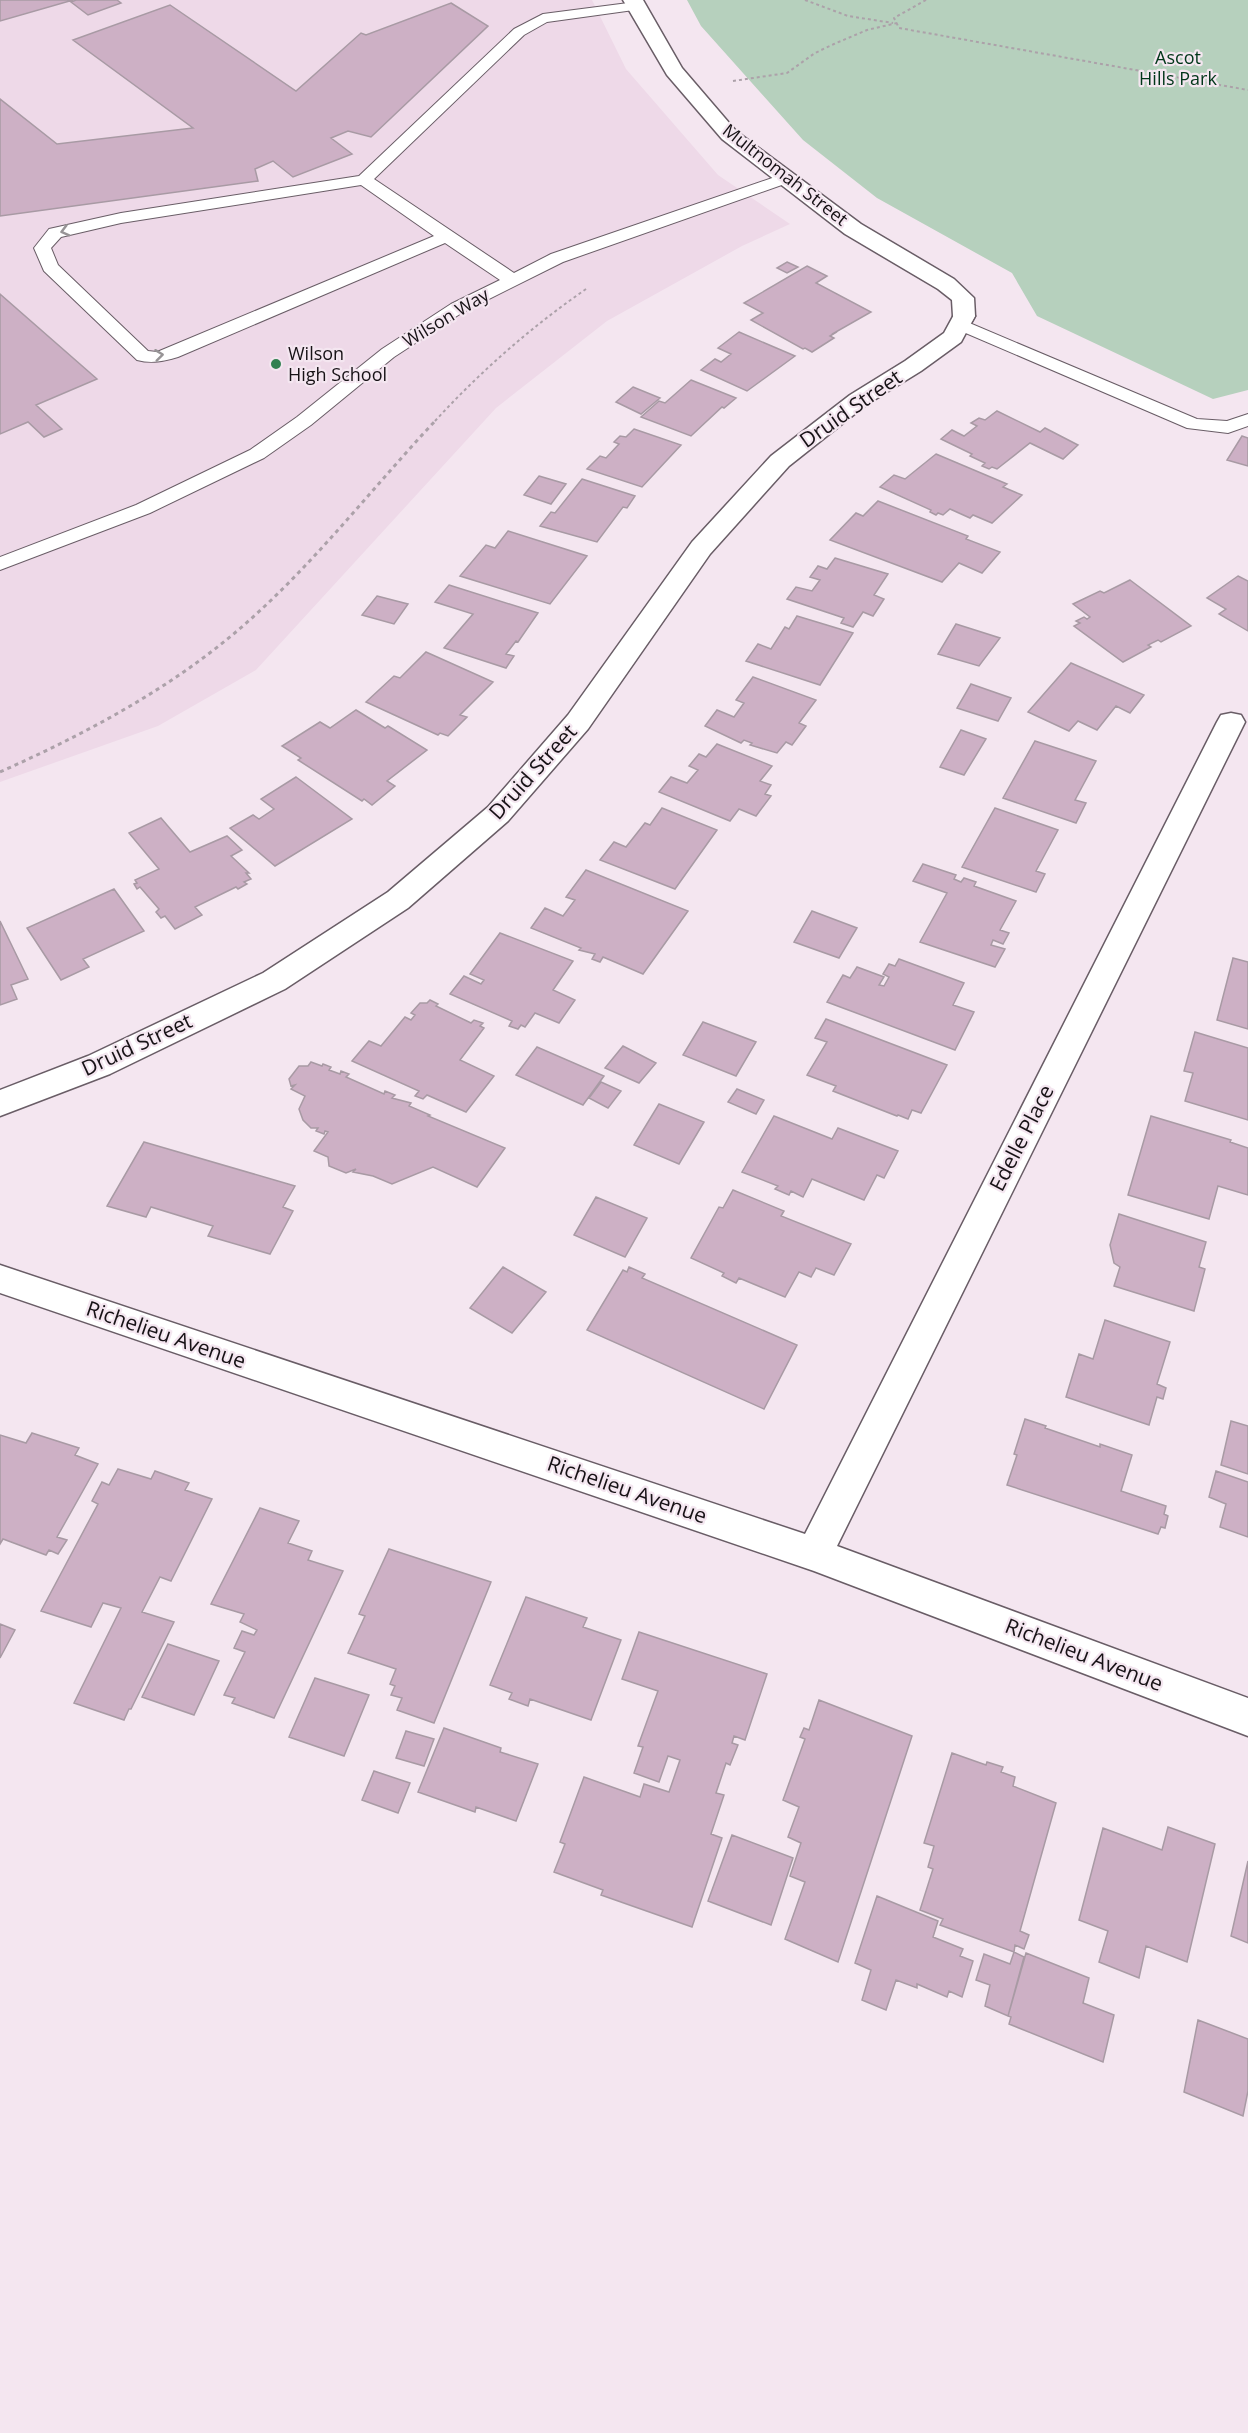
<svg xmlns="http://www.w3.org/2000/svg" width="1248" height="2433" font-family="'Open Sans',sans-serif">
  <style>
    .built { fill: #eed9e8 }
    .green { fill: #b6d0bd }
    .building { fill: #cdb0c5; stroke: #a89aa4; stroke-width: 1.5 }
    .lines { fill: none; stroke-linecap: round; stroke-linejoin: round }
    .service-casing { stroke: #695d66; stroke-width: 2 }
    .minor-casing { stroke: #695d66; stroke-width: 3 }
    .tertiary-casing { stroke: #695d66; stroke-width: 3 }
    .path-far1 { stroke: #aca1a9; stroke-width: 2; stroke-dasharray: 3 3; stroke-linecap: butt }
    .path { stroke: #aca1a9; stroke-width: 3; stroke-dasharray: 4 4; stroke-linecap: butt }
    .service { fill: #fff; fill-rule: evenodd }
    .minor { fill: #fff; fill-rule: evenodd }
    .tertiary { fill: #fff; fill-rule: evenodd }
    .oneway { stroke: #979496 }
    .poi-dot { fill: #328151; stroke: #f4e6f0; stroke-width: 2 }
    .labels { text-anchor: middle; stroke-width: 4.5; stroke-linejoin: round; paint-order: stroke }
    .far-park-label { font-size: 18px; fill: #003619; stroke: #f4e6f0 }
    .far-street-label { font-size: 18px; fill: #171216; stroke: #f4e6f0 }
    .far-poi-label { font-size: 18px; fill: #171216; stroke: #f4e6f0; text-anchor: start }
    .street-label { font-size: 21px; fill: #171216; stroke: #f4e6f0 }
  </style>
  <rect width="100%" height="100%" fill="#f4e6f0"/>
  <path class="built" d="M0,0h592l34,69 92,106 72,49 -48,22 -135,75 -111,87 -240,262 -98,56 -158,56z"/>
  <path class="green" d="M687,0h561v390l-35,9 -176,-83 -25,-43 -135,-75 -74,-58 -102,-114z"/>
  <path class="building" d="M0,0h73l-73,21z
    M76,0h41l4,3 -33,12 -17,-13z
    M451,3l37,23 -117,111 -23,-6 -17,7 21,16 -59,23 -20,-16 -18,8 3,12 -258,35v-117l57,45 136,-16 -120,-88 97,-35 126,86 65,-58 5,2z
    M787,262l11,5 -11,6 -10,-5z
    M807,266l20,10 -11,7 55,29 -37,21h1l-5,3 4,2 -22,14 -7,-4 -2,1 -52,-29 12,-7 -19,-10z
    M0,294l97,85 -61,26 26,24 -18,8 -16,-15 -28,12z
    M739,332l56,24 -48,35 -46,-21 14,-11 6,3 10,-8 -13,-6z
    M691,380l45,18 -12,10 -2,-1 -31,29 -50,-19 18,-16 6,2z
    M633,387l27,11 -19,16 -25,-12z
    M997,411l43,21 5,-4 33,17 -15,14 -33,-16 -33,26 -5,-2 -3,2 -7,-3 3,-3 -15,-7 2,-2 -31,-15 11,-9 12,6 13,-10 -6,-3 8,-5 6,2z
    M634,429l47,16 -39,42 -55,-18 13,-13 6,2 13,-14 -5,-2 6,-6 6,1z
    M1242,436l6,2v28l-21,-6z
    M936,454l71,30 -4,3 19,8 -30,28 -19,-8 -3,3 -20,-9 -7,6 -5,-2 -2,2 -6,-3 1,-2 -51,-23 14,-12 11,4z
    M539,476l27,8 -15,20 -27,-9z
    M582,479l53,17 -8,12 -4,-1 -26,35 -57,-16 11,-14 4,1z
    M878,501l90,35 -2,3 34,13 -18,21 -23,-10 -17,19 -112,-42 26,-27 7,3z
    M508,531l79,25 -37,48 -90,-28 26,-31 9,3z
    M835,558l53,16 -14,21 10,4 -11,17 -10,-4 -10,15 -12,-4 3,-5 -57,-19 9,-12 16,4 8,-11 -10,-3 8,-11 9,3z
    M1238,576l10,5v50l-29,-17 7,-5 -19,-11z
    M1130,580l61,46 -30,16 -3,-2 -10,5 3,2 -28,15 -49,-36 6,-3 -4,-2 8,-4 3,2 3,-2 -17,-13 27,-13 4,2z
    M449,585l89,28 -20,29 -2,-1 -10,13 8,2 -8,12 -62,-20 29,-34 -38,-12z
    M377,596l31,8 -14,20 -32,-9z
    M797,616l56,17 -33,52 -74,-24 12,-17 13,5 14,-22 4,2z
    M956,624l44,14 -21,28 -41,-12z
    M426,652l67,30 -33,33 7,2 -19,19 -8,-3 -2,2 -72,-33 28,-26 6,2z
    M1071,663l73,32 -14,18 -14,-7 -19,24 -19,-9 -9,10 -41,-19z
    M753,677l63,23 -17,23 7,3 -14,19 -6,-3 -9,11 -27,-8 2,-2 -8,-3 -3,3 -36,-17 12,-16 17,7 10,-14 -8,-3z
    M971,684l40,14 -13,23 -41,-13z
    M356,710l29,18 3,-2 39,24 -40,31 8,5 -23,19 -8,-6 -2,2 -64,-41 3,-2 -19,-12 38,-24 10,6z
    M961,730l25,9 -22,36 -24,-8z
    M1035,741l61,20 -21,39 11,3 -10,20 -73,-25z
    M717,744l55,22 -12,15 11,4 -6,9 6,2 -15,20 -17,-7 -9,12 -71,-29 12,-15 16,6 11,-13 -9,-4 10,-12 7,3z
    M296,777l56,42 -77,47 -45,-38 23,-13 6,4 15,-10 -13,-10z
    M662,808l55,22 -42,59 -75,-29 14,-18 12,5 19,-24 5,2z
    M995,808l63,22 -22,41 9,3 -9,18 -74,-25z
    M161,818l29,34 37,-16 15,14 -11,6 18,17h-3l5,6 -7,3 3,2 -9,5 -2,-2 -41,20 7,8 -27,14 -10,-13 -4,2 -5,-6 3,-3 -19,-22 -3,2 -3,-5 3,-1 -2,-3 24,-11 -30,-36z
    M923,864l33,11 -2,4 7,3 3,-4 12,4 -2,4 42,15 -16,29 9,3 -6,11 -10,-4 -2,5 14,4 -10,18 -75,-25 27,-49 -34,-12z
    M586,870l102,41 -45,63 -40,-17 -3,5 -8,-3 3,-5 -16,-4 2,-2 -50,-20 14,-20 18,8 12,-16 -9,-3z
    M114,889l30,42 -61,28 6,8 -28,13 -34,-52z
    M812,911l45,17 -18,30 -45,-16z
    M0,921l28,58 -17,6 6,14 -17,6z
    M500,933l73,28 -20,29 22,10 -16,23 -24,-10 -10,14 -4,-2 -3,4 -9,-3 3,-5 -62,-27 14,-18 17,8 3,-4 -14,-6z
    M1233,958l15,4v67l-31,-9z
    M899,959l65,24 -11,22 21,7 -19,38 -128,-48 16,-27 7,3 7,-11 27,10 -5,8 5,1 5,-9 -6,-3 6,-10 6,2z
    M430,1000l8,4 -2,2 35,17 3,-3 9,3 -3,3 4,2 -24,32 34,16 -28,36 -39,-17 -4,4 -8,-3 4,-5 -67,-30 17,-20 12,5 24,-29 6,3 4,-5 -4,-2 9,-10h7z
    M826,1019l121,46 -26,48 -9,-3 -4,9 -10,-4 -1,1 -64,-25 3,-5 -29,-11 20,-33 -12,-4z
    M703,1022l53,20 -20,34 -53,-21z
    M1195,1032l53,16v72l-63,-19 8,-28 -9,-2z
    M623,1046l33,17 -17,20 -34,-15z
    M537,1047l67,29 -21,29 -67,-30z
    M311,1062l11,4 1,-2 8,3 -2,3 11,4 1,-3 8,3 -3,3 38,17 1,-3 10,4 -3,3 19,5 -2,3 21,9 -2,1 77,32 -28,39 -44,-20 -41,17 -19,-8 -20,-4 3,-3 -10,4 -17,-7 -1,-9 -14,-6 14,-19 -3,-1 -1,3 -8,-3 2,-3h-7l-8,-8 -4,-11 6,-13 -14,-7 4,-4 -4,1 -2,-7 10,-13h9z
    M601,1082l20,9 -13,17 -19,-10z
    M737,1089l27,11 -8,14 -28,-12z
    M659,1104l45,18 -25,42 -45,-19z
    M774,1116l58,23 6,-11 60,23 -14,27 -7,-3 -13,25 -52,-21 -9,18 -12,-6 -2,4 -14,-6 3,-3 -36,-14z
    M1151,1116l80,24 -1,2 18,6v47l-30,-9 -9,33 -81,-24z
    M144,1142l151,44 -12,21 10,4 -23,43 -62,-18 5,-10 -62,-19 -5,10 -39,-11z
    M733,1190l51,21 -3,5 70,28 -17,31 -18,-7 -5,9 -12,-5 -14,25 -46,-19 -3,5 -14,-7 2,-3 -33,-15 28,-51 4,1z
    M596,1197l51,21 -22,39 -51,-22z
    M1119,1214l87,28 -7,25 6,2 -11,42 -80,-25 6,-19 -6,-4 -4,-18z
    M503,1267l43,25 -34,41 -42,-25z
    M629,1267l16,7 -3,4 155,67 -33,64 -177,-79 36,-60 4,2z
    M1105,1320l65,22 -13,42 9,4 -3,11 -6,-2 -8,28 -83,-28 13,-43 14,5z
    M1025,1419l21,7 -1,2 55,19v-3l32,11 -11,36 45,15 -2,8 4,2 -3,12 -4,-1 -3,7 -151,-49 10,-30 -3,-1z
    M1231,1421l17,5v48l-27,-9z
    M32,1433l47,15 -4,7 23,9 -41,73 10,3 -9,14 -9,-4 -3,5 -43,-16 -3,5v-109l26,8z
    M118,1469l33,10 4,-8 34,12 -4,7 27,9 -41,82 -11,-4 -18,35 32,10 -43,87h-2l-5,11 -50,-17 47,-95 -18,-5 -12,24 -50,-16 57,-107 -6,-3 10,-19 7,3z
    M1216,1471l32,11v55l-28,-10 6,-23 -17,-7z
    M260,1508l39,13 -11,22 24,8 -4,9 35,11 -69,147 -42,-15 3,-5 -11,-3 21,-43 -11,-4 8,-17 12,4 3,-5 -17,-8 4,-8 -33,-10z
    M389,1549l102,33 -57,141 -37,-13 5,-12 -11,-3 4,-9 -5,-2 6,-15 -48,-16 17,-37 -6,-2z
    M526,1597l61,21 -4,9 38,13 -30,80 -61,-21 -2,7 -19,-7 3,-6 -22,-8z
    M0,1624l15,6 -15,28z
    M639,1632l128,42 -22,66 -11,-4 -2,7 6,2 -8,20 -4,-2 -10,30 8,2 -13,39 11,4 -30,89 -91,-32 2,-5 -49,-18 11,-28 -5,-2 24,-65 56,20 4,-13 25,8 11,-32 -12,-4 -9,26 -25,-9 9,-26 -5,-1 20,-55 -36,-12z
    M168,1644l51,17 -25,54 -52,-18z
    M315,1678l54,17 -25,61 -55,-19z
    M819,1700l93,36 -74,226 -53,-23 20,-57 -15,-6 11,-33 -13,-6 11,-30 -16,-7 22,-61 -5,-2 4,-9 5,2z
    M444,1728l57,20 -1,4 38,12 -22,57 -40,-14 -1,5 -57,-20z
    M406,1731l28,8 -10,27 -28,-8z
    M952,1753l34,12 1,-3 16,5 -2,5 14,5 -2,9 43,17 -36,128 9,4 -5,14 -9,-4 -1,7 -74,-27 3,-6 -23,-9 13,-41 -5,-2 6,-21 -10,-3z
    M374,1771l36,12 -12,30 -36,-13z
    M1168,1827l47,17 -28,118 -41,-16 -7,32 -40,-16 9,-31 -29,-11 24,-92 59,22z
    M732,1835l61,23 -22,67 -63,-24z
    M1248,1861v82l-17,-7z
    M877,1896l61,25 -5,16 30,12 -3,7 13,5 -11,36 -13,-6 -2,6 -30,-13v4l-21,-8 -10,30 -24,-10 9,-30 -16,-7z
    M1014,1952l10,5 -16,59 -23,-10 5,-21 -14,-5 8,-26 26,10z
    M1026,1953l63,25 -6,25 31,12 -11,47 -94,-38 2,-7 -3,-1z
    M1198,2020l50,19v52l-5,25 -59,-24z"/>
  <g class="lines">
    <defs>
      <path id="service" d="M636,2l7,4 -2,3 -94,13 -23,13 -150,144 140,94 37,-19 230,-79h12l2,3 -2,3 -230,81 -100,50 -69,45 -83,68 -47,33 -114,55 -150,57v-13l136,-52 114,-55 47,-33 85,-68 69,-45 49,-24 -55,-37 -267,114c-14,4 -26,7 -41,3l-93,-89 -10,-23 15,-19 72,-16 238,-37 155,-147 29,-15zM361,185l73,51 -277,116 -9,-1 -90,-86 -7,-17 10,-11 60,-14z
        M960,319l237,100 30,2 21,-7v12l-20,7 -41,-5 -233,-100 -3,-4 3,-4z"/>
      <path id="minor" d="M964,309l8,2 3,5 -14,26 -40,29 -55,34 -77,61 -79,88 -122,175 -80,92 -100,87 -123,81 -175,85 -110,42v-26l88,-34 175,-83 125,-81 100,-85 80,-92 124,-173 79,-86 79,-61 55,-34 39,-28 12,-22z
        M1231,713l10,2 4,7 -408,824 411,152v38l-434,-165 -814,-278v-28l805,269 412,-812 4,-7z"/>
      <path id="tertiary" d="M623,0h20l39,68 54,63 125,93 93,55 20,19 1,18 -3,5 -8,2 -8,-2 -3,-5 -1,-16 -14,-11 -93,-55 -123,-95 -55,-64z"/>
    </defs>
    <use href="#service" class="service-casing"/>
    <use href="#minor" class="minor-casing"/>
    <use href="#tertiary" class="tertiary-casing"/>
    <path class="path-far1" d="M805,0l43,16 45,7
      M926,0l-32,18 5,10 349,62
      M733,81l54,-8 28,-20 19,-9 33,-14 30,-7
      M435,421c46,-50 95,-93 151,-132"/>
    <path class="path" d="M0,772c87,-39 172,-84 244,-147 71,-62 128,-137 192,-205"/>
    <use href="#service" class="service"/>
    <use href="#minor" class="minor"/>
    <use href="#tertiary" class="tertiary"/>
  </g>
  <defs><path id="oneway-chevron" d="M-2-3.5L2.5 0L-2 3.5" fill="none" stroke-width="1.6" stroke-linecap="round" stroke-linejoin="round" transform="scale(1.5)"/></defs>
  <g class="oneway">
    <use href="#oneway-chevron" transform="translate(65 231) rotate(165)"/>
    <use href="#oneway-chevron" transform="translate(159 355) rotate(-7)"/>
  </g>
  <circle class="poi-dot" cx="276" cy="364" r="6"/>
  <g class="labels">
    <g class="far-park-label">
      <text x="1178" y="64">Ascot<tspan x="1178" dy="21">Hills Park</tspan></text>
    </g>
    <g class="far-street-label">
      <text transform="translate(785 175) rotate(38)" y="6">Multnomah Street</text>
      <text transform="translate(446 318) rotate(-31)" y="6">Wilson Way</text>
    </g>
    <g class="far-poi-label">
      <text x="288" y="360">Wilson<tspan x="288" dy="21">High School</tspan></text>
    </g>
    <g class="street-label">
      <text transform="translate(851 409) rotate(-35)" y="7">Druid Street</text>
      <text transform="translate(533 772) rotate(-48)" y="7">Druid Street</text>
      <text transform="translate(137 1045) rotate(-25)" y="7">Druid Street</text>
      <text transform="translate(1022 1138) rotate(-63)" y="7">Edelle Place</text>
      <text transform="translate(166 1335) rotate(19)" y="7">Richelieu Avenue</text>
      <text transform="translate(627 1490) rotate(19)" y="7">Richelieu Avenue</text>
      <text transform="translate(1084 1655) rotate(21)" y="7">Richelieu Avenue</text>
    </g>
  </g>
</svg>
